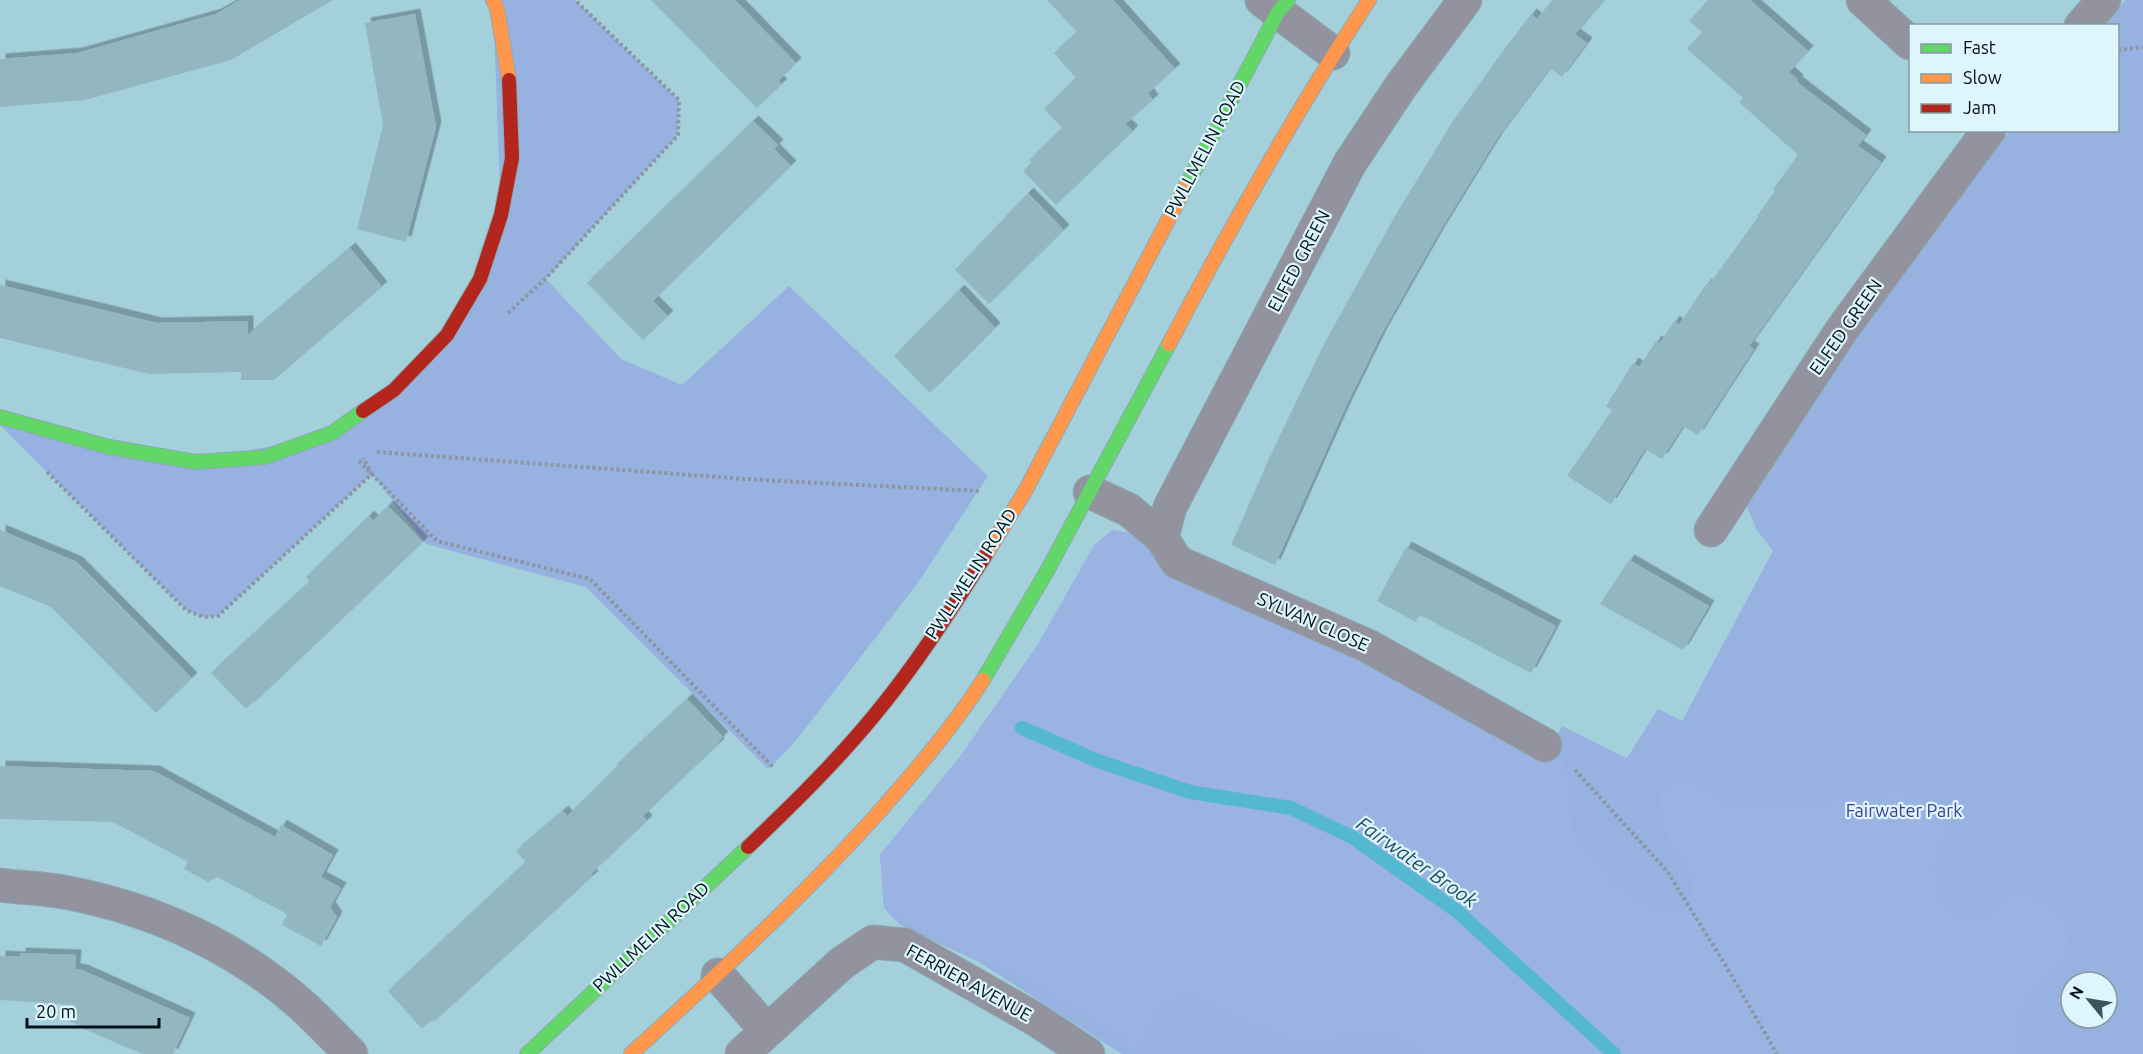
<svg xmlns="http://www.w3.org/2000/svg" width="2143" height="1054" font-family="Ubuntu,sans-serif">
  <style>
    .green { fill: #97b1e0; fill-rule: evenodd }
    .forest { fill: #9ab3e3 }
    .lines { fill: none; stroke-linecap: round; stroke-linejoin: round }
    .stream { stroke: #54b8d0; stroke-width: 14 }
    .building { fill: #93b7c1; filter: url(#shadow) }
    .street-casing { stroke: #8babb4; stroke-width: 35 }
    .fast-casing { stroke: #8babb4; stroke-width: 16 }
    .slow-casing { stroke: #8babb4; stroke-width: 16 }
    .jam-casing { stroke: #8babb4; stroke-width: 16 }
    .path { stroke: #8b96a0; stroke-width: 4; stroke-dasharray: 3 3; stroke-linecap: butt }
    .street { stroke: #92939e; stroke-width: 33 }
    .fast { stroke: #63d668; stroke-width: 14 }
    .slow { stroke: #ff974d; stroke-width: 14 }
    .jam { stroke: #b3261e; stroke-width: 14 }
    .labels { text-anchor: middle; stroke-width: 4.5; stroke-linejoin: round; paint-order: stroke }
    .street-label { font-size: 18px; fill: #001218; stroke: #def5fc }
    .park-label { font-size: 18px; fill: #3c3e96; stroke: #def5fc }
    .water-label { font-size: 20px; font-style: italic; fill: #1e505d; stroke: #def5fc }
  </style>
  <defs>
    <filter id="shadow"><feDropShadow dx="5.5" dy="-5.5" stdDeviation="0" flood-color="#0004"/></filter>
  </defs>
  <rect width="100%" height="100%" fill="#a4d0dc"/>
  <path class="green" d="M493,0h82l104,100 -1,35 -132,144 75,80 61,26 107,-99 199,190 -71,108 -123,159 -26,26 -182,-182 -160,-43 -54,-70 -154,142 -15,1 -17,-7 -186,-185 196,37 136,-29 115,-98 54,-120z
    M2126,0h17v1054h-1021l-143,-92 -79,-37 -16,-17 -4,-53 82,-101 75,-108 58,-102 18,-14 22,19 406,215 21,-38 65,32 31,-49 24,12 91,-170 -16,-21 -10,-23 103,-160 126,-177 34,-39 108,-1v-104l-15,-1zM2071,982h36v36h-36z"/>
  <path class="forest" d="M1113,530l49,8 383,207 19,12 8,72 16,27 30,31 33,23 18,2 21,-4 3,-30 -24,-38 -11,-28 3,-19 10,-10 27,2 23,18 18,5 39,-6 43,1 80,-12 34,14 11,28 -12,31 3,36 25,21 29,-4 15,-21 30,1 35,28 -9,40 -26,19 -20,39 2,31h-598l-3,-5 -28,-16 -90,9 -44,-17 -58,-29 -19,1 -19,12 -24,45 -13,-18 -72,-43 -137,-67 -29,-18 -4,-53 82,-101 75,-108 58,-102z"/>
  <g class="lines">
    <path class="stream" d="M1022,728l76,33 92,31 101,16 61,29 106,75 156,142"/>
  </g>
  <path class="building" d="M240,0h93l-102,60 -146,40 -85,7v-48l77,-6 139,-39z
    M651,0h84l61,63 -18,18 4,3 -25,24z
    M1047,0h66l62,69 -27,24 5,7 -28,24 7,6 -1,3 -75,72 -33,-34 9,-9 -3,-2 33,-32 -18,-19 32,-31 -22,-25 23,-21z
    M1552,0h52l-29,34 12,9 -25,34 -12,-9 -52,69 -58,94 -59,104 -34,69 -72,161 -44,-20 41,-93 52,-108 71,-128 58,-95 47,-66 31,-41 6,5z
    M1708,0h42l58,51 -19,21 9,8 -1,2 69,53 -8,11 23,16 -132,184 5,3 -56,86 -15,-9 -21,33 -17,-10 -34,55 -44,-28 45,-66 -6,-4 27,-43 6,4 17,-26 4,2 14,-22 5,4 27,-41 2,2 50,-69 -1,-1 18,-25 -2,-2 25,-34 -59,-53 4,-4 -56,-49 15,-17 -13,-11z
    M415,14l21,113 -30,115 -49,-13 26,-104 -18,-102z
    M753,121l25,24 -4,4 17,17 -138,135 15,15 -25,24 -56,-57z
    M1028,193l36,37 -75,74 -34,-34z
    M350,248l32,39 -108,93h-33v-8l-92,2 -149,-36v-53l157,38 91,-2v14z
    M959,290l36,38 -65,65 -36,-37z
    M388,506l35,36 -168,160 -1,-1 -8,8 -35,-36 95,-88 3,-4 -3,-4 63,-61 4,5z
    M0,530l77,32 115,116 -36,35 -105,-106 -51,-21z
    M1406,547l150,79 -25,47 -111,-58 -4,7 -39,-21z
    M1629,560l80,46 -26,44 -83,-46z
    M687,699l36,38 -5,5 1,2 -76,72 4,5 -56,53 2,2 -159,146 -2,-3 -10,10 -34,-38 138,-129 -10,-11 47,-40 4,5 51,-50 -1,-2z
    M0,766l154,5 121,66 6,-12 52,30 -12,22 20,11 -11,19 7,10 -16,29 -39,-21 5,-11 -70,-37 -9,5 -24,-13 4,-7 -75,-40 -113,-3z
    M20,953l56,2 -1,14 7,1 108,48 -17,36h-31l-58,-25 1,-2 -17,-6 7,-16 -75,-5v-44l20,1z"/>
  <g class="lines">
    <defs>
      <path id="street" d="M1262,0l71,53
        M1863,0l47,43
        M2081,26l23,-26
        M1090,492l39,18 33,28 15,24 191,84 177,99
        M1711,530l130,-199 148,-201
        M1162,538l8,-31 180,-344 51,-77 64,-86
        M0,885c23,3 46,3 69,8 87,17 170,55 236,115 16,15 31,31 46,46
        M718,975l49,56
        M742,1054l100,-91 31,-21 32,3 130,74 53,35"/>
      <path id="fast" d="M1186,186l92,-174 10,-12
        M0,417l109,30 87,15 69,-5 67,-24 31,-22
        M983,680l64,-109 122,-227
        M527,1054l221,-207"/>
      <path id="slow" d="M493,0l4,8 12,72
        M1169,344c62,-118 127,-233 200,-344
        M985,556l39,-63 162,-307
        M631,1054c85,-78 171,-156 248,-242 37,-42 74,-85 104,-132"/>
      <path id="jam" d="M363,411l31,-21 53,-55 33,-56 21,-64 11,-57 -3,-78
        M748,847c43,-41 86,-83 124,-129 42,-50 79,-108 113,-162"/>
    </defs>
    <use href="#street" class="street-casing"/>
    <use href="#fast" class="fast-casing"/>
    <use href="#slow" class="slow-casing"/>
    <use href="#jam" class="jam-casing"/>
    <path class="path" d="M2118,50l25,-3
      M508,313l37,-34 133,-144 1,-35 -104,-100
      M377,452l383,28 220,11
      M359,461l78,80 153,38 184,189
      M47,472l139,138 17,7 15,-1 154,-142 -9,-16
      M1575,770l92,101 59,95 51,88"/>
    <use href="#street" class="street"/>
    <use href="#fast" class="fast"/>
    <use href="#slow" class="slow"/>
    <use href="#jam" class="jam"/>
  </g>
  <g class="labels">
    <g class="street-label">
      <text transform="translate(1205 149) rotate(-62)" y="6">PWLLMELIN ROAD</text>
      <text transform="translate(1299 261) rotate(-62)" y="6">ELFED GREEN</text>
      <text transform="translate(1846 327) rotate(-55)" y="6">ELFED GREEN</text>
      <text transform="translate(971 574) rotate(-57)" y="6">PWLLMELIN ROAD</text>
      <text transform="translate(1313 622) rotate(24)" y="6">SYLVAN CLOSE</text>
      <text transform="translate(651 937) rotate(-43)" y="6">PWLLMELIN ROAD</text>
      <text transform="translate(969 983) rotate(29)" y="6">FERRIER AVENUE</text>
    </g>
    <g class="park-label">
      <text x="1904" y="817">Fairwater Park</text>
    </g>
    <g class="water-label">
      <text transform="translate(1417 862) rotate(35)" y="7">Fairwater Brook</text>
    </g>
  </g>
  <rect x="1909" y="24" width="210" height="108" fill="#def5fc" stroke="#859aa1" stroke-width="1.5"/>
  <rect x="1921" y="44" width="30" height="9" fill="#63d668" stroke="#859aa1" stroke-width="1.5"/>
  <text x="1963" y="54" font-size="18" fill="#001218">Fast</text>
  <rect x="1921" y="74" width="30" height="9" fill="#ff974d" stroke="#859aa1" stroke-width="1.5"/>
  <text x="1963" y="84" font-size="18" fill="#001218">Slow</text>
  <rect x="1921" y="104" width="30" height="9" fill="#b3261e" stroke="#859aa1" stroke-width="1.5"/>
  <text x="1963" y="114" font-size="18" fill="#001218">Jam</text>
  <g transform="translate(2089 1000) rotate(300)"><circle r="28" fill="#def5fc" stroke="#859aa1" stroke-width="1.5"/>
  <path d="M0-4.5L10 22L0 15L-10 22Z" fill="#39545d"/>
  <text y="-9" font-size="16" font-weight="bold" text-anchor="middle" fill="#001218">N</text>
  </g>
  <path d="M27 1018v9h132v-9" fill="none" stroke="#001218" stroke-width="3"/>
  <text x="36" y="1018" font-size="18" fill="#001218" stroke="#def5fc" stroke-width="4.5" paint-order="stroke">20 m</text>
</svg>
